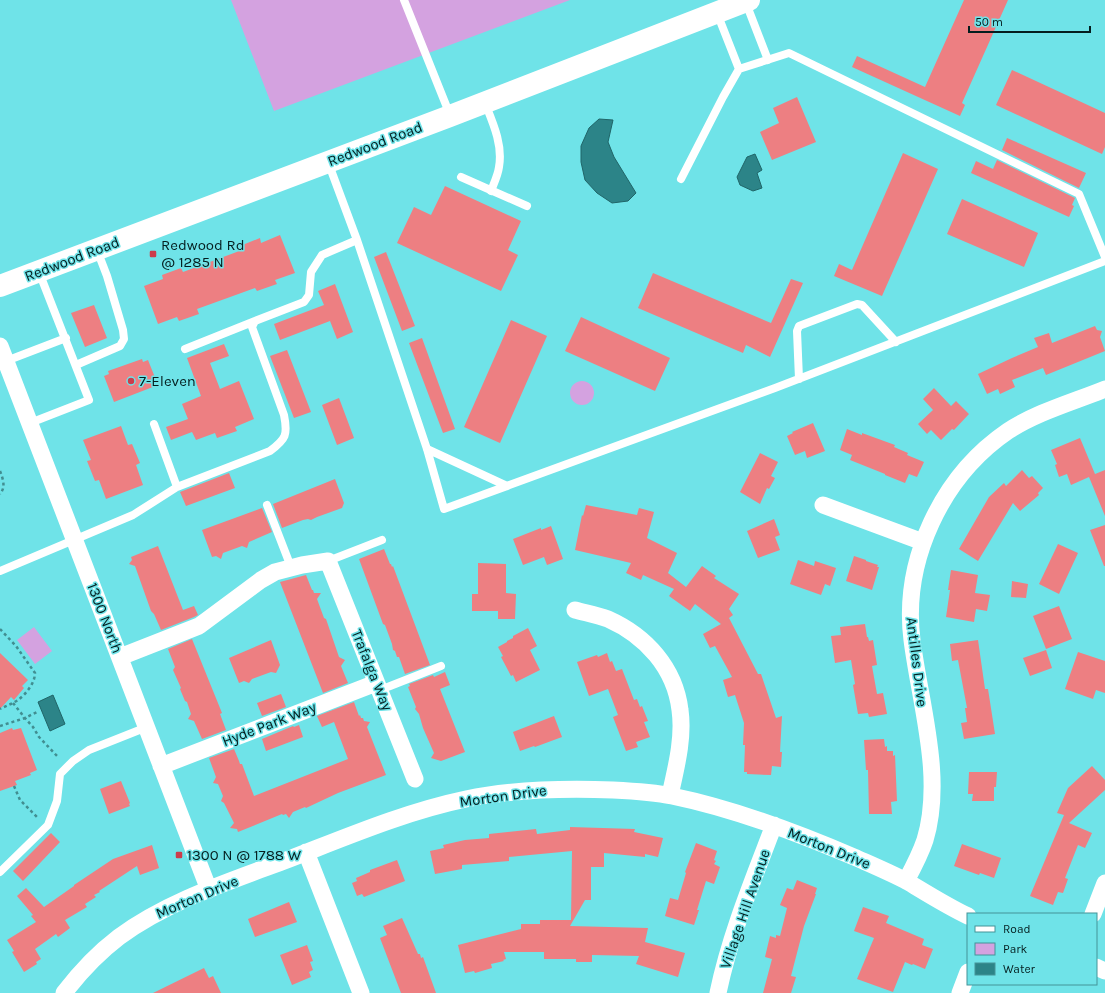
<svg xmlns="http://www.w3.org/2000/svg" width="1105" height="993" font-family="Karla,sans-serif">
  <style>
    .green { fill: #d4a2e0 }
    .water { fill: #2c8488; stroke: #206568 }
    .building { fill: #ed7f82 }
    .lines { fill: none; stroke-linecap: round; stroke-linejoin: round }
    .path { stroke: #418e91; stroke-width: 2.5; stroke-dasharray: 3 3; stroke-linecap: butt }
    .service { stroke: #fff; stroke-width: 8 }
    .minor { stroke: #fff; stroke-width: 17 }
    .secondary { stroke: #fff; stroke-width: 22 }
    .poi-dot { fill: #cc3c4b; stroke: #6fe3e8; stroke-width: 1.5 }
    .labels { text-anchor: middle; stroke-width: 3; stroke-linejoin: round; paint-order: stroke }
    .street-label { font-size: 15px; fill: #041e1f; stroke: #6fe3e8 }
    .poi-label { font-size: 15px; fill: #041e1f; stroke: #6fe3e8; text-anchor: start }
  </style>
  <rect width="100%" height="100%" fill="#6fe3e8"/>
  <path class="green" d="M231,0h339l-296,111z
    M570 393a12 12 0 1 1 24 0a12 12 0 1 1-24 0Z
    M34,627l18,24 -17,13 -18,-24z"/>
  <path class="water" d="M599,119l14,1 -5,22 6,15 22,36 -8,8 -16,2 -15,-10 -12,-13 -4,-18v-16l8,-18z
    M755,154l7,16 -5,3 5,15 -9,3 -13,-6 -3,-8 10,-20z
    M53,695l12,29 -15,7 -12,-29z"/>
  <path class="building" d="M964,0h44l-46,103 3,2 -5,11 -108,-49 5,-11 68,31z
    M1012,70l93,43v34l-3,7 -106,-49z
    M797,97l19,45 -44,18 -12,-28 19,-9 -6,-15z
    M1007,138l79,35 -7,15 -77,-38z
    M903,153l35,16 -56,127 -48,-20 5,-12 13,6z
    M997,160l78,38 -3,7 2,1 -5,11 -98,-44 5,-12 17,8z
    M445,186l76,35 -13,29 10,5 -17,36 -104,-48 17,-36 17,8z
    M962,199l76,34 -14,34 -77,-33z
    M280,235l15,38 -20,7 2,4 -20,7 -2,-3 -58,21 2,5 -20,7 -2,-4 -19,7 -14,-38 19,-7 -1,-4 19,-7 2,4 59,-22 -2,-4 20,-8 1,5z
    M386,252l29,74 -13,5 -28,-74z
    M653,273l118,50 20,-44 12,4 -33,74 -24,-12 -3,8 -105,-45z
    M335,284l18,48 -16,7 -7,-18 -50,19 -6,-16 50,-19 -6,-14z
    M94,305l13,33 -22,9 -14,-34z
    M581,317l89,41 -15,33 -90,-40z
    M511,320l36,16 -47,107 -36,-16z
    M1095,326l2,4 5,1 -2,6 5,14 -59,24 -3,-7 -31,12 3,7 -15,7 -2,-5 -11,5 -9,-20 34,-16 26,-11 -4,-9 15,-5 3,10z
    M422,338l33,91 -12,4 -34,-90z
    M224,344l5,12 -19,7 10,26 19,-8 15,38 -19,8 2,4 -20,7 -2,-5 -19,7 -4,-8 -21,8 -5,-13 22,-8 -6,-15 19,-8 -14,-38z
    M287,350l24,62 -17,6 -24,-62z
    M142,359l1,3 5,-2 10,25 -44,17 -10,-26 5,-2 -1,-3z
    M934,388l17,18 5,-5 13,13 -15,16 -2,-1 -11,11 -10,-10 -4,4 -9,-10 15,-14 -10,-11z
    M339,398l15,40 -17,7 -15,-40z
    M813,423l12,28 -18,7 -2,-7 -10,4 -8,-19 6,-3 -1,-1z
    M121,426l7,19 4,-1 8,19 -4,2 7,20 -37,14 -7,-19 -4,1 -8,-20 4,-1 -8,-20z
    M847,429l15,6v-2l33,12 -1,2 14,6 -1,2 17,7 -7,15 -8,-3 -4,9 -20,-8v-1l-35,-14 2,-5 -12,-5z
    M1080,438l15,36 10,-4v46l-16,-39 -18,8 -4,-11 -8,3 -4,-12 2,-1 -6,-14z
    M760,453l18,9 -7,14 4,2 -6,11 -2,-1 -7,16 -20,-12z
    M1022,470l7,8 3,-2 11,12 -5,5 1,2 -19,16 -7,-8 -35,58 -19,-12 30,-52 15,-14 2,3z
    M229,473l6,15 -49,18 -6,-14z
    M335,479l9,24 -2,5 -25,9 -6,3 -3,-1 -5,1 -21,8 -9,-24z
    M586,505l51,10 2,-7 15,4 -7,26 30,15 -9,20 18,14 16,-21 14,10 -2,2 25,16 -10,15 4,6 -4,3 29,56h3l15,44 6,-2 -2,36h2l-1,15 -9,-1 -1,9 -24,-1v-2h-3l1,-27h-2l1,-22 -9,-28 -7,2 -5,-17 9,-3 -17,-31 -5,2 -7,-14 18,-10 -26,-20 -5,7 -21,-15 5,-7 -31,-14 -2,5 -15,-7 5,-10 -56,-13 7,-35 1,1z
    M262,508l10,24 -23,10 -2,6 -5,-2 -19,7 -2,6 -5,-3 -4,1 -10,-27z
    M774,519l6,16 -5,2 5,13 -22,8 -11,-27z
    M1105,525v41h-1l-14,-36z
    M551,526l12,33 -16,6 -3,-8 -21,8 -10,-26 28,-11v2z
    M1058,544l20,9 -19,41 -20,-10z
    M158,546l25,64 11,-4 4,9 -4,2 -33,13 -7,-16 -3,-3 -16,-45 -6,-2 3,-4 -1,-3z
    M384,549l6,15h1l1,3 1,-1 37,99 -25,9 -6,-17h-2l-2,-6 -2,-1 -1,-6 -7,-19 -2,-1 -24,-65z
    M854,556l12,4v1l12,4 -1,2h2l-7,23 -26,-9z
    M798,560l16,6 1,-5 21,7 -6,18 -5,-2 -4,11 -31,-11z
    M478,563l28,1v29l10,1 -1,25h-17v-8h-26v-17h6z
    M951,570l27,5 -3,18 15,2 -3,16 -11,-2 -2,13 -28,-5 4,-27h-2z
    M306,575l6,15h1l1,3h7l-4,6 7,19 2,1 13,38 6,3 -4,6 7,17 -25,10 -43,-111z
    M1012,581l16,3 -2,14 -15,-1z
    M1059,606l13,33 -26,10 -13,-33z
    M865,624l2,13h1l1,4 4,-1 4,25 -5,1 5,28 6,-1 4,21 -18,3 -1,-4 -10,1 -5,-29 2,-1 -4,-24 -16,3 -4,-27 10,-1 -1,-8z
    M528,628l9,18 -7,4 10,20 -24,12 -3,-7 -2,1 -10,-19 2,-1 -5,-9 9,-5v-1l6,-3v-2z
    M192,639l30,74 -2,1 6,16 -24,9 -8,-18 -6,-2 3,-5 -4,-12 -2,-1 -5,-12 1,-1 -8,-18 2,-3 -7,-18z
    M271,640l9,25 -4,8 -5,-1 -19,7 -3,4 -5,-2 -5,2 -10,-25z
    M978,640l7,49h3l7,45 -31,5 -3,-16 6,-1 -2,-14h2l-9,-48 -6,1 -2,-17z
    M1046,650l6,18 -22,8 -7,-18z
    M1078,652l27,9v32l-9,-3 -3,9 -28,-10z
    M0,653l28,27 -6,6 2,2 -10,12 -3,-3 -11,12z
    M607,653l3,9 2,-1 4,10 6,-2 12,31 3,-1 3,8 2,-1 6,15 -4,1 6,15 -14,5 2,5 -12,4 -13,-34 5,-2 -10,-26 -19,7 -12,-34 20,-7 1,2z
    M445,672l5,13 -10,4 25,63 -24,9 -10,-3 3,-5 -11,-25 -4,-14 -4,-5 1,-2 -8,-20 2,-1 -1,-2 24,-9 1,2z
    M281,694l5,13 -24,9 -5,-13z
    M354,702l5,14 1,-1 1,3h2l1,3 6,1 -3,5 19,48 -48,18 -32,15 -1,-1 -12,5 -4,6 -3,-4 -3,1 -1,-1 -44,18 -1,-3 -7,-1 4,-5 -10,-20 -3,-2 2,-5 -5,-12 -5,-1 3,-6 -7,-19 25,-9 5,12 1,3h2l12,32 94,-37 -14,-37 -12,5 -5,-11z
    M554,716l8,21 -27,10 -1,-1 -14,5 -7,-19z
    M299,725l4,12 -37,14 -4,-12 31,-13 1,1z
    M12,728l1,2 8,-2 16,42 -7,3 1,2 -16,6 2,4 -17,6v-58z
    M884,739l1,8 2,-1v5h6v5l2,-1 2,46 -6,1 1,12h-23l-1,-44h-2l-2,-30z
    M1092,766l13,14v10l-36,33 23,10 -7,15 -7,-3 -13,33 3,1 -5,14 -5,-1 -5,13 -23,-9 34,-81 -7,-2 11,-25z
    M969,772h28l-1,15h-2v14h-22l1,-7h-5z
    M121,781l9,22 -1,1 1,2 -21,8 -9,-25z
    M570,827l65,2 -1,3 29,6 -5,19 -13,-3v3l-41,-4v14h-13v33h-6l-15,26 78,2 -3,14 40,11 -7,24 -42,-13 3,-8 -47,-1v7h-16v-3h-32v-7h-40l2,7 -3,1 1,1 -13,3 1,4 -17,5 -1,-2 -9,2 -7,-28 63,-16v-5h19v-4h31l1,-69 -63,6v4l-47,4v4l-27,5 -5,-23 14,-3 -1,-3 22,-5 24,-2v-4l47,-5 1,5 33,-4z
    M51,833l9,9 -37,39 -10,-10z
    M696,843l21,8 -3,9 2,1 -2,3 6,3 -6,17 -8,-3 -9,29h2l-5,15 -29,-9 5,-18 8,2 8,-27 -1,-1z
    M962,844l39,14 -7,20 -14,-5 -1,2 -25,-9z
    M152,845l7,23 -19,7 -3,-9 -38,25 1,1 -6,3 2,2 -11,7 2,3 -22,13 5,8 -12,9 -2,-3 -21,15 6,10 -5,3 1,2 -13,8 -12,-20 2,-1 -7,-11 29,-18 -5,-6 2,-1 -16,-19 9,-8 18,19 30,-21v-1l39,-26z
    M397,860l8,21 -41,16 -2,-3 -5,2 -5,-13 5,-2 -1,-3 14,-6v-2z
    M797,880l20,8 -2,6h1l-12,32 -13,50 5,1 -5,16h-28l9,-34 -7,-2 5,-21 6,2v-3l4,1 7,-28 -7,-3 7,-17 6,2z
    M289,902l8,20 -42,15 -7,-18z
    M863,907l26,9 -3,7 38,16 -2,6 11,4 -8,20 -12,-5 -1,1 -7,-3 -12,30 -36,-13 17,-41 -20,-7z
    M402,918l16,36h2l1,4 2,-1 13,36h-35l-21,-55 7,-3 -4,-9z
    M307,945l6,16 -3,1 3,8 -4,2 2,5 -19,8 -12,-30z
    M204,968l5,10 4,-2 8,17h-68z"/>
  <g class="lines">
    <path class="path" d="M0,471c3,8 6,16 0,23
      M0,629l16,17 19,27c0,10 -9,21 -17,27 -6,4 -12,6 -18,9
      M13,703l12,15 8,9 6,10 19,20
      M0,726l25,-8 12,-6
      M14,786l6,14 18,18"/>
    <path class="service" d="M404,0l46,115
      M746,3l22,57
      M717,13l22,56
      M485,103c8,20 18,42 14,64 -1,8 -5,16 -8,24
      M328,162l29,78 70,209 17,60 331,-121 330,-127
      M461,177l66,29
      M681,179l42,-82 16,-28 50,-16 290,141 26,63
      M185,349l70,-28
      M6,361l60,-23
      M76,365l44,-19 4,-7 -1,-9 -16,-54 -10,-26
      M799,379l-2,-48 2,-5 58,-22 5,1 34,37
      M30,423l59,-23 -50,-128
      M154,424l23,63
      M427,449l80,37
      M267,505l24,62
      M328,561l54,-21
      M0,571l133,-56 44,-28 93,-36c16,-12 18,-16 14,-36l-32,-88 3,-6 49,-19 5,-7 2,-23 11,-17 35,-15
      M380,690l61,-24
      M0,872l48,-47 9,-24 3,-27 13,-13 16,-11 58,-23"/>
    <path class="minor" d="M0,346l209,544
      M823,505l100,37
      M575,610c11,3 22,5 33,9 38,17 67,49 72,91 4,28 -4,58 -10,85
      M120,657l79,-31 62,-46 14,-8 27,-7 26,-4 87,218
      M161,766l215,-83
      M306,852l55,141
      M906,881c7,-13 14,-26 19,-41 19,-63 -5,-136 -13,-200 -10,-80 30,-164 96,-209 29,-19 65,-29 97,-42
      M1093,914l12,-31
      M1096,967l9,4
      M64,993c16,-21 34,-40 55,-56 49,-36 109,-55 165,-76 60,-23 120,-49 182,-62 49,-10 98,-11 147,-9 20,1 40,2 59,6 63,13 124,36 182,61 18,8 37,16 54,25 20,12 39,24 60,34
      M718,993c12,-58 35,-113 56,-168
      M960,993l8,-21"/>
    <path class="secondary" d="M0,286l450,-170 299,-116"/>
  </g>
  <g class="poi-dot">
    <rect x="149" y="250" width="8" height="8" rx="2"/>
    <circle cx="131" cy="381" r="4"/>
    <rect x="175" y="851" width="8" height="8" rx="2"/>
  </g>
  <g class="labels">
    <g class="street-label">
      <text transform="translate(375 144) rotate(-21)" y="5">Redwood Road</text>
      <text transform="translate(72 259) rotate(-21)" y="5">Redwood Road</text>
      <text transform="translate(105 618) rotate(69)" y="5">1300 North</text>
      <text transform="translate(917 662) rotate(83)" y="5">Antilles Drive</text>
      <text transform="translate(372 670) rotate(68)" y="5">Trafalga Way</text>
      <text transform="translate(269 724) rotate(-21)" y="5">Hyde Park Way</text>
      <text transform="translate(503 796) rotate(-8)" y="5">Morton Drive</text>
      <text transform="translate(829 848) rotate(22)" y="5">Morton Drive</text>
      <text transform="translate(197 897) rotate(-23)" y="5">Morton Drive</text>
      <text transform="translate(745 909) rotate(-71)" y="5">Village Hill Avenue</text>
    </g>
    <g class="poi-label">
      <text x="161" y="250">Redwood Rd<tspan x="161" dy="17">@ 1285 N</tspan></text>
      <text x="139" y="386">7-Eleven</text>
      <text x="187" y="860">1300 N @ 1788 W</text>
    </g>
  </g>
  <rect x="967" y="913" width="130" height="72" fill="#6fe3e8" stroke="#449498"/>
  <rect x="975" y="926" width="20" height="6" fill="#ffffff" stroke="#449498"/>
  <text x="1003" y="933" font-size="12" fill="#041e1f">Road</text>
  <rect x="975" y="943" width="20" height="12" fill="#d4a2e0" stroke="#449498"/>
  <text x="1003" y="953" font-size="12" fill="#041e1f">Park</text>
  <rect x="975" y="963" width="20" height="12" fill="#2c8488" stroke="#449498"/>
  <text x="1003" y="973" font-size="12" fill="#041e1f">Water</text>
  <path d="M969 26v6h121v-6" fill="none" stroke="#041e1f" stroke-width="2"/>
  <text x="975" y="26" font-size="12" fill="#041e1f" stroke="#6fe3e8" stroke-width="3" paint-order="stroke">50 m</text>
</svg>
